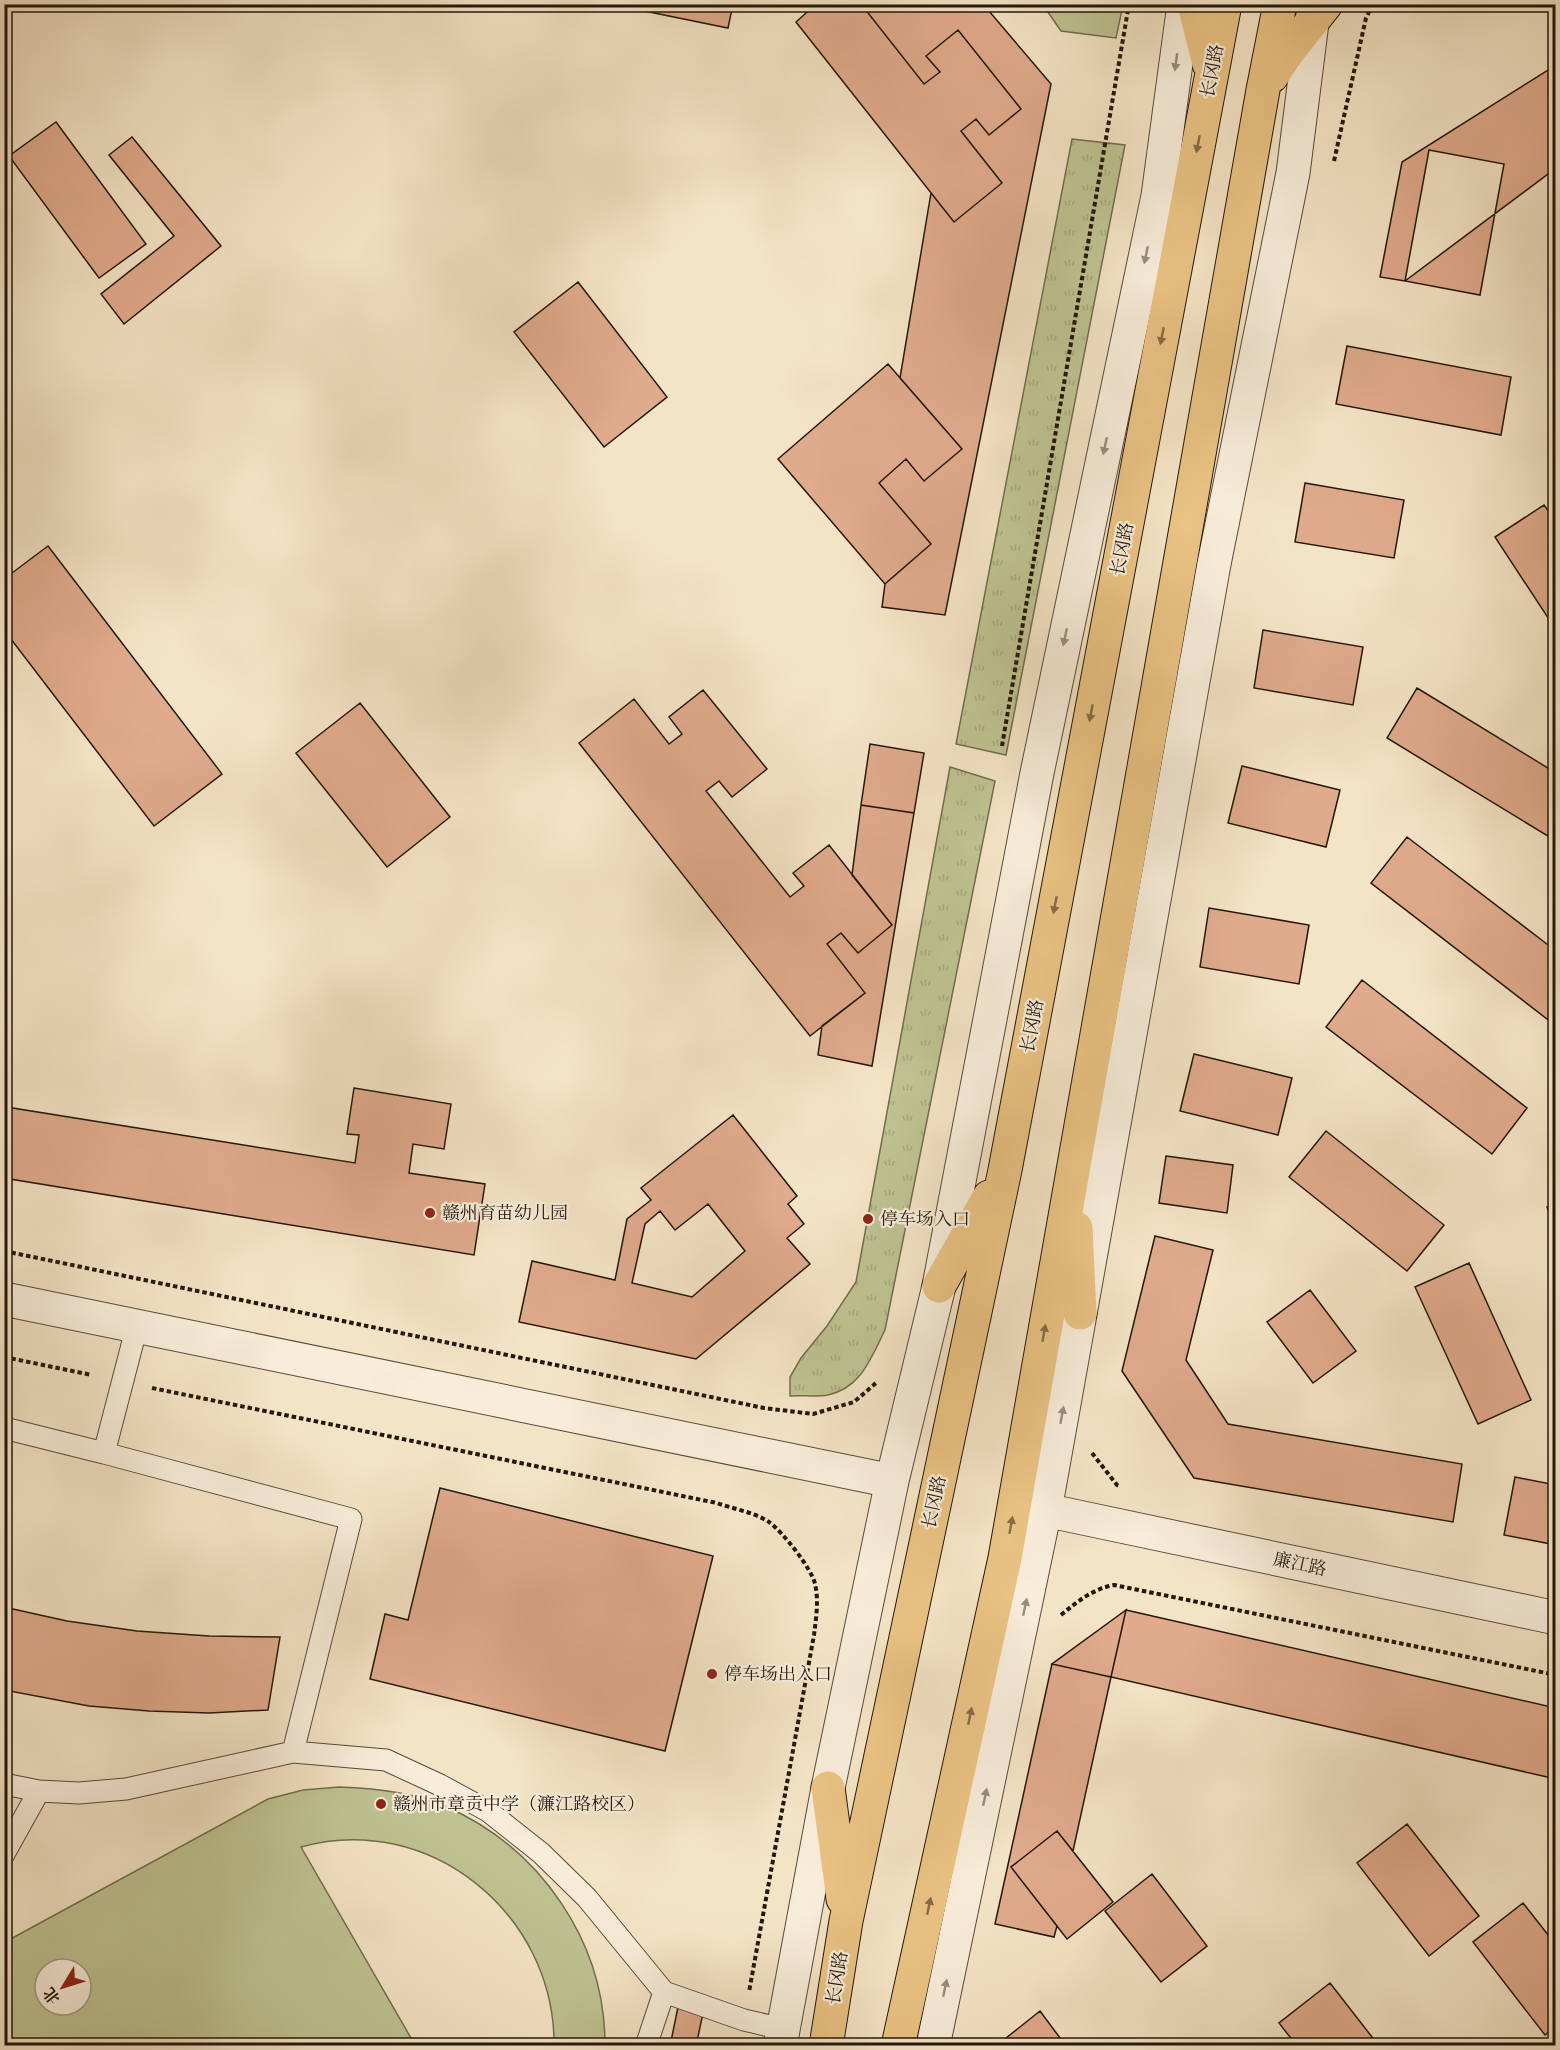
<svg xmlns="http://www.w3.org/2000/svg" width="1560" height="2050" font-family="'IM FELL DW Pica','Noto Serif SC',serif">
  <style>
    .grass { fill: url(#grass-tufts); stroke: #716d50; stroke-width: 1.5 }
    .park { fill: #bfc392; stroke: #716d50; stroke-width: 1.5; fill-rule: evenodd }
    .building { fill: #e0aa8c; stroke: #23170d; stroke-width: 1.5; fill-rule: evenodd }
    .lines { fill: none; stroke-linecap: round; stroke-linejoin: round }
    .service-casing { stroke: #574a3b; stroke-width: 23 }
    .tertiary-casing { stroke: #574a3b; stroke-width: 35 }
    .primary-casing { stroke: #23170d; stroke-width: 35 }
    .path { stroke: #23170d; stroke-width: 4; stroke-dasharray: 4.5 3; stroke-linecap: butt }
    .service { stroke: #f8edda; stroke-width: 21 }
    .tertiary { stroke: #f8edda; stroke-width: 33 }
    .primary { stroke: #eac283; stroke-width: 33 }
    .oneway { fill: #988d7e }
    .oneway2 { fill: #866c48 }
    .poi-dot { fill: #8f2418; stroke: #f8edda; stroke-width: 2 }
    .labels { text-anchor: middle; stroke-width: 4.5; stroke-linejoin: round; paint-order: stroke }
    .street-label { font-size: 18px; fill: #23170d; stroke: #f8edda }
    .poi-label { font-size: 18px; fill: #23170d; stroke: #f8edda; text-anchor: start }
  </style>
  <defs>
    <pattern id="grass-tufts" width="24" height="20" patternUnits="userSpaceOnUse" patternTransform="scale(1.5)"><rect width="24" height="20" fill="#bfc392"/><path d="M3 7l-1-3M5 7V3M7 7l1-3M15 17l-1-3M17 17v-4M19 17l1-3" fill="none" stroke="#a4a77d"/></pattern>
  </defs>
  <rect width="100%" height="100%" fill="#f4e4c6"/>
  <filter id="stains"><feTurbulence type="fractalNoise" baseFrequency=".00333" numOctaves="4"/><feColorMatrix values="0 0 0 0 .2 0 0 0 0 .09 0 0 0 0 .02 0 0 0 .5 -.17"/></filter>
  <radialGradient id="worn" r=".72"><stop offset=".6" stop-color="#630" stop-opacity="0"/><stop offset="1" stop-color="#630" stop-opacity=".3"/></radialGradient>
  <path class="grass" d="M1072,139l53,6 -119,610 -50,-11z
    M950,767l45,14 -110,549c-14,28 -24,58 -57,65 -12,2 -26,0 -38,1v-19l11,-19 26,-32 29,-44z"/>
  <path class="park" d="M1043,5h80l-7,33 -55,-7z
    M339,1787c37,1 74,5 108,20 94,42 158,135 158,238h-51c1,-131 -125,-234 -253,-198l114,198h-410v-103l263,-143 35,-9zM45,1969h36v36h-36z"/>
  <path class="building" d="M610,4h123l-5,24z
    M816,4h45l63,80 16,-12 -14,-16 32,-26 63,79 -32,26 -13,-16 -15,12 41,52 -48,39 -158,-200z
    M861,4h122l68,80 -106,531 -63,-8 3,-23 46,-40 -52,-61 27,-24 18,22 38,-32 -62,-71 31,-185 23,29 48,-39 -41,-52 15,-12 13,16 32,-26 -63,-79 -32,26 14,16 -16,12z
    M1556,65v103l-151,113 -25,-4 22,-115z
    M56,122l90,122 -47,34 -90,-122z
    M132,137l89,109 -97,78 -23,-30 73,-58 -65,-81z
    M1429,150l75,14 -24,131 -75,-14z
    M578,282l89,115 -63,50 -90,-115z
    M1347,346l164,31 -10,58 -165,-31z
    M888,364l74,85 -38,32 -18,-22 -27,24 52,61 -46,40 -107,-125z
    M1305,483l99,17 -10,58 -99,-16z
    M1544,505l12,17v108l-61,-93z
    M48,546l174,228 -68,52 -150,-196v-51z
    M1263,630l100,17 -10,58 -99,-17z
    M1417,688l139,85v68l-169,-103z
    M703,690l64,79 -35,28 -13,-16 -13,10 84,106 14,-11 -11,-13 36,-28 63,80 -34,28 -17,-20 -14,11 38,49 -55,43 -231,-293 55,-44 35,45 13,-10 -13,-17z
    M360,703l90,114 -63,50 -91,-114z
    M870,744l54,9 -10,60 -53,-8z
    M1242,766l98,24 -14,57 -98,-24z
    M861,805l53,8 -42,253 -54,-11 4,-29 43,-33 -38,-49 14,-11 17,20 34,-28 -40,-50z
    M1407,837l149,114v75l-185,-143z
    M1209,908l100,17 -10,59 -99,-17z
    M1362,980l165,128 -35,46 -166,-127z
    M1194,1054l98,24 -14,57 -98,-24z
    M354,1088l97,16 -7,45 -31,-5 -4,29 76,11 -11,71 -470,-77 2,-71 349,56 4,-28 -12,-1z
    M733,1115l64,81 -9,8 16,20 -17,14 23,26 -114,95 -177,-37 13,-61 83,19 12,-61 24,-19 -10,-12zM708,1204l37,47 -53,46 -60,-14 13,-59 15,-13 15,19z
    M1326,1131l118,94 -37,46 -118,-94z
    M1166,1156l67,9 -6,48 -68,-10z
    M1556,1204v26l-9,-23z
    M1155,1236l58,14 -27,110 42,64 234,40 -9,58 -259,-44 -72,-107z
    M1469,1263l62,137 -53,24 -63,-137z
    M1310,1290l46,61 -43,32 -46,-61z
    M1515,1477l41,8v60l-52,-10z
    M440,1488l273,68 -48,195 -295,-72 15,-65 23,6z
    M4,1607l63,14 70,10 72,5 71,1 -12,73 -59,3 -60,-2 -60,-5 -85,-16z
    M1126,1610l-15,67 -59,-13z
    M1126,1610l430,98v71l-445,-102z
    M1052,1664l59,13 -38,174 -16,-20 -46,36 46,59 -3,11 -59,-13z
    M1407,1824l72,92 -50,40 -72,-93z
    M1057,1831l56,71 -46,37 -56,-72z
    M1152,1874l55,72 -46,36 -56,-71z
    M1523,1903l33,42v81l-11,9 -72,-93z
    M1330,1983l49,63h-82l-18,-23z
    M678,2007l25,6 -7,33h-26z
    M1040,2011l26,35h-70z"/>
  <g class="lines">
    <defs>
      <path id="service" d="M4,1428l100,25
        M293,1752l93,8 54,25 48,26 53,42 46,45 77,94 80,28 39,9
        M4,1784l35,7 40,2 47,-4 167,-37 58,-233 -247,-66 33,-127
        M4,1854l35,-63
        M646,2046l18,-54"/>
      <path id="tertiary" d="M4,1299l888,182
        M1045,1510l511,108
        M780,2046l48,-258 64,-307 47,-195 98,-513 121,-577 26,-192
        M933,2046l112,-536 169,-946 79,-391 21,-166"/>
      <path id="primary" d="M1194,4l15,60
        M1272,76l15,-23 39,-49
        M1076,1228l4,85
        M939,1286l50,-89
        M828,1788l15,111
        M826,2046l20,-125 159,-751 220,-1166
        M898,2046l107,-488 258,-1468 17,-86"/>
    </defs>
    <use href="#service" class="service-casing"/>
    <use href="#tertiary" class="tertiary-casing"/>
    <use href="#primary" class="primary-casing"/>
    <path class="path" d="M1334,161l32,-143 7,-14
      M1002,746l127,-742
      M4,1251l760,157 49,6 41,-12 22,-19
      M4,1357l88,18
      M152,1388l565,115c16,6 37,9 52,19 13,9 43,47 46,62 4,16 1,35 -1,51l-65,357
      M1092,1453l25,32 3,1
      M1061,1615c17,-14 32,-26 53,-30l442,90"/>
    <use href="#service" class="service"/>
    <use href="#tertiary" class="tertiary"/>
    <use href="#primary" class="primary"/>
  </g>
  <defs><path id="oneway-solid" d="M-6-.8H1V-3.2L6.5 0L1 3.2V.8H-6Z" transform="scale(1.5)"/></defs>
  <g class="oneway">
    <use href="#oneway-solid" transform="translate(1176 62) rotate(98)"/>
    <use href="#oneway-solid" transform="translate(1146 255) rotate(102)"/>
    <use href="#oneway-solid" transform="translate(1105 446) rotate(102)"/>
    <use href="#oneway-solid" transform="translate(1065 637) rotate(102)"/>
    <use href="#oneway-solid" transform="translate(1062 1415) rotate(-80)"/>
    <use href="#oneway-solid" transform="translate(1025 1607) rotate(-78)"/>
    <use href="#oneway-solid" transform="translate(985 1797) rotate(-78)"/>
    <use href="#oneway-solid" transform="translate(945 1988) rotate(-78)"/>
  </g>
  <g class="oneway2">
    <use href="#oneway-solid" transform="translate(1198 144) rotate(101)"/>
    <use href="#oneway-solid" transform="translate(1162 336) rotate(101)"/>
    <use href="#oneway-solid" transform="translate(1091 713) rotate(101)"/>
    <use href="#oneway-solid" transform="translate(1055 905) rotate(101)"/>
    <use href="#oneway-solid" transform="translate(1044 1333) rotate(-80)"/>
    <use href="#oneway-solid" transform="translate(1011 1525) rotate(-80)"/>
    <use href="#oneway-solid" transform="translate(970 1716) rotate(-78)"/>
    <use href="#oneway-solid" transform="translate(929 1906) rotate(-78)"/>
  </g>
  <g class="poi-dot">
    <circle cx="430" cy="1213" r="6"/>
    <circle cx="868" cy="1219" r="6"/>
    <circle cx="712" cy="1674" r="6"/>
    <circle cx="381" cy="1804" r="6"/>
  </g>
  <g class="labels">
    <g class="street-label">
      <text transform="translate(1212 71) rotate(-79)" y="6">长冈路</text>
      <text transform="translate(1122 549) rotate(-79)" y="6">长冈路</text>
      <text transform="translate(1032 1026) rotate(-79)" y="6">长冈路</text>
      <text transform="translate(934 1502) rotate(-78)" y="6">长冈路</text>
      <text transform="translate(1300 1564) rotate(12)" y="6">廉江路</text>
      <text transform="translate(837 1978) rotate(-81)" y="6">长冈路</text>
    </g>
    <g class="poi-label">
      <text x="442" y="1219">赣州育苗幼儿园</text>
      <text x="880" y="1225">停车场入口</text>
      <text x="724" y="1680">停车场出入口</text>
      <text x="393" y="1810">赣州市章贡中学（濂江路校区）</text>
    </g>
  </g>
  <rect width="1560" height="2050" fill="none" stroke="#f4e4c6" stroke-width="24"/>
  <rect x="6" y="6" width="1548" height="2038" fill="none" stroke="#23170d" stroke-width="3"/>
  <rect x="12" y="12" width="1536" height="2026" fill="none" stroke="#23170d" stroke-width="1.5"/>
  <g transform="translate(63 1987) rotate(232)"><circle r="28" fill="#f8edda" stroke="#a39788" stroke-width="1.5"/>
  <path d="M0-4.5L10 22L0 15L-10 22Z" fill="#8f2418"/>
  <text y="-9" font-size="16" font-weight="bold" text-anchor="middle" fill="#23170d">北</text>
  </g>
  <rect width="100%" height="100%" filter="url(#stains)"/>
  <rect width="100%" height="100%" fill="url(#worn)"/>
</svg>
